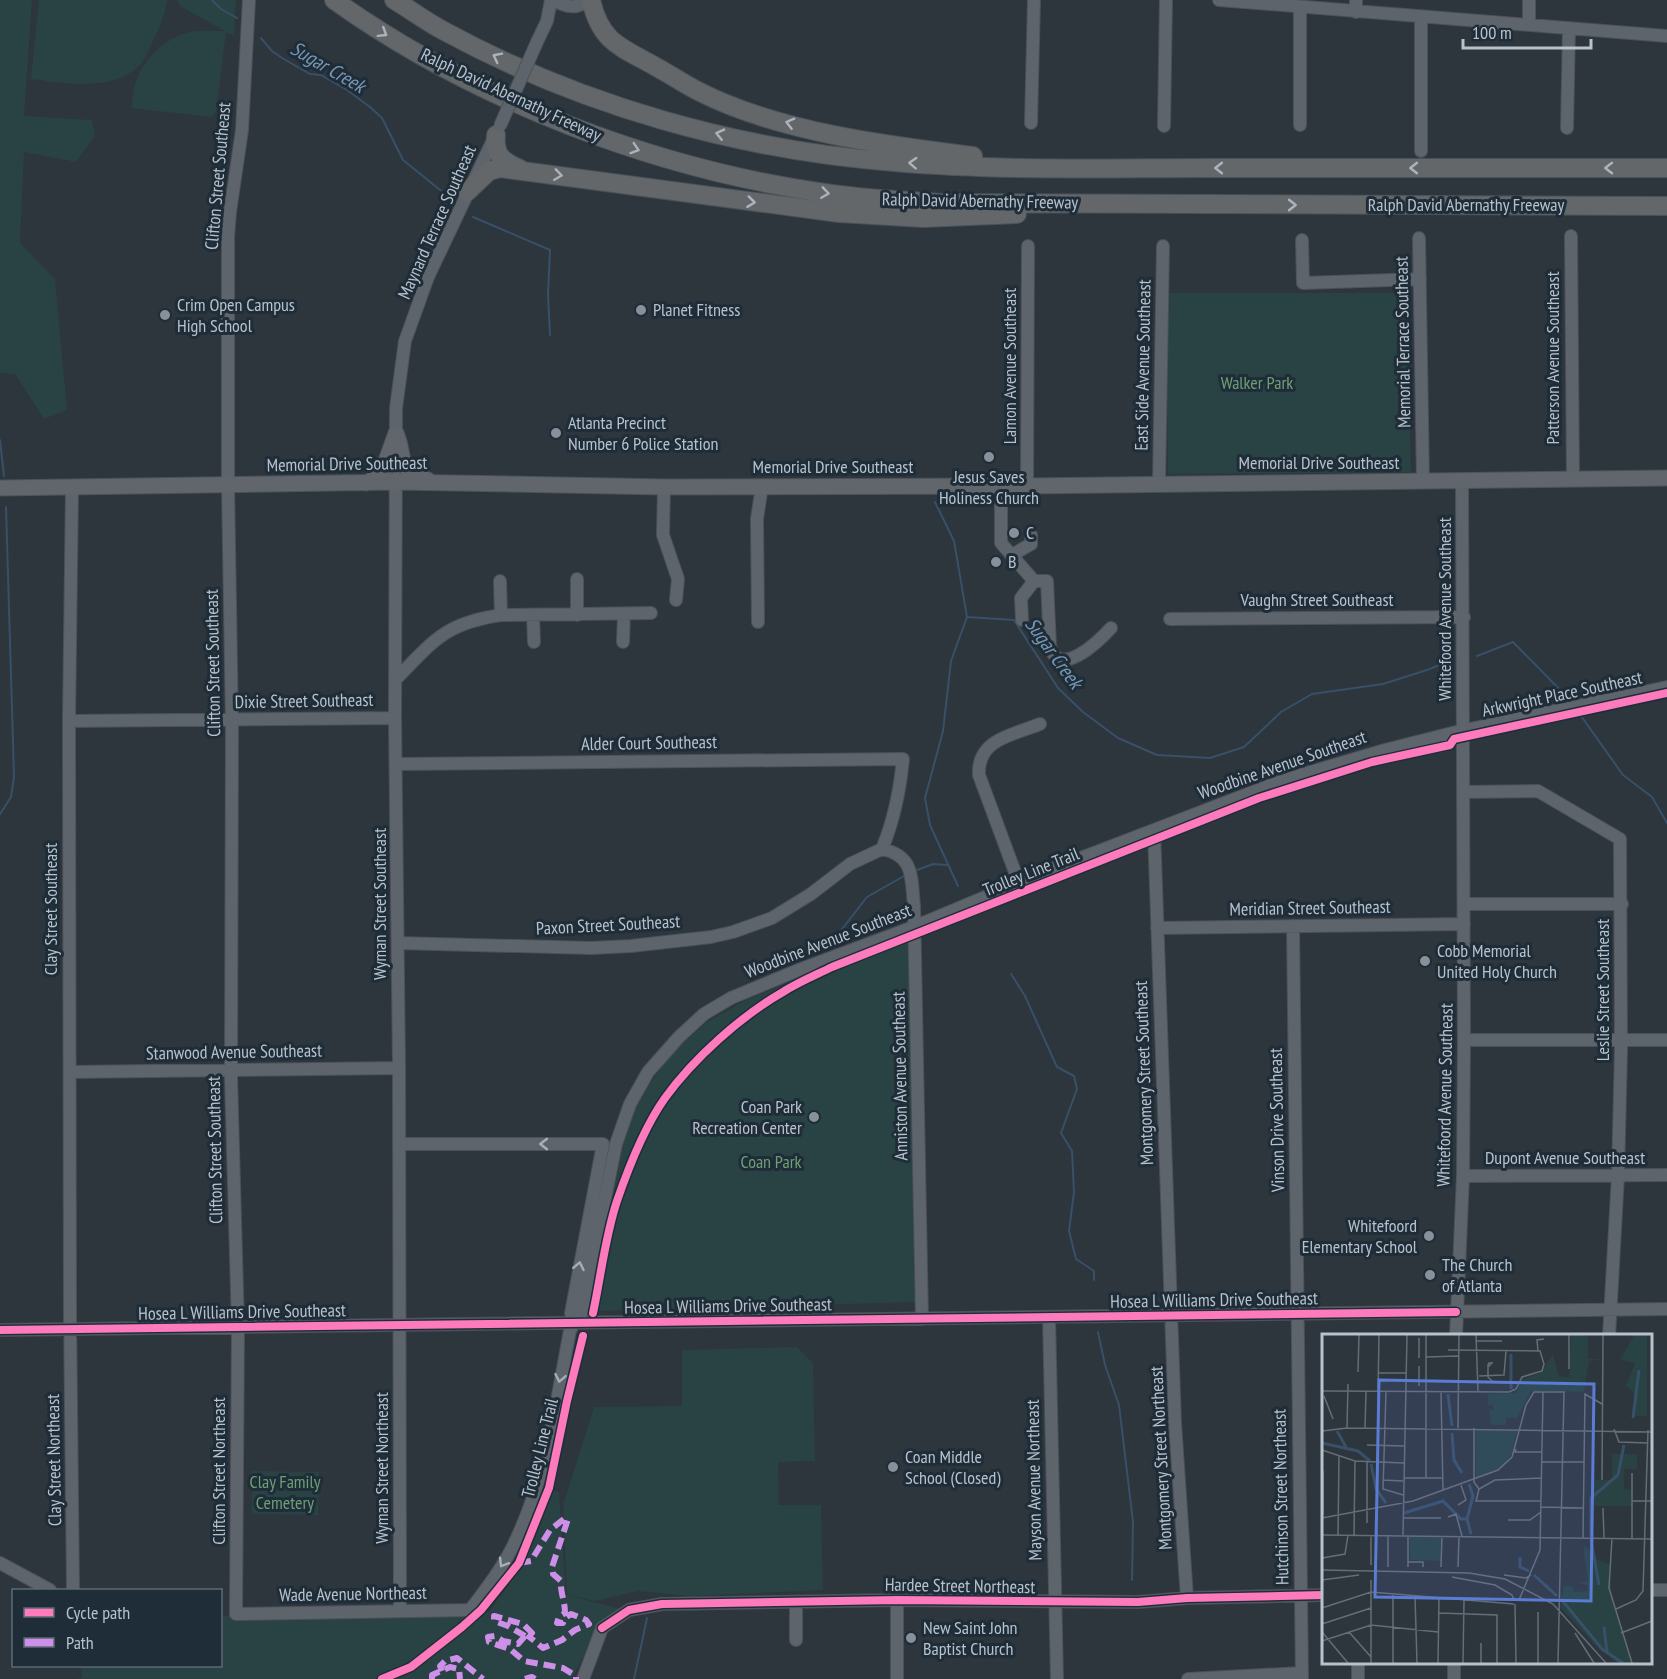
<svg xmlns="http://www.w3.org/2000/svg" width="1667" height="1679" font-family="'PT Sans Narrow',sans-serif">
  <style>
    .green { fill: #294344 }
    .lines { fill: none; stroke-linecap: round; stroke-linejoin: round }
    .stream { stroke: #385068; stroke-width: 2 }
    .minor-casing { stroke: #4c5157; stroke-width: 14 }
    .major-casing { stroke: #4b525a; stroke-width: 17 }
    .highway-casing { stroke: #4a5159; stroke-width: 20 }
    .minor { stroke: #5d646b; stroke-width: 12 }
    .major { stroke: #60666c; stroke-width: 15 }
    .highway { stroke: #63676a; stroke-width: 18 }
    .minor-bridge-casing { stroke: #4c5157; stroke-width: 14; stroke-linecap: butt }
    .minor-bridge { stroke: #5d646b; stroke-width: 12 }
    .quiet { stroke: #ce8fe9; stroke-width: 6; stroke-dasharray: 12 6; stroke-linecap: butt }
    .cycleway-casing { stroke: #1f2d39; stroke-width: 11 }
    .cycleway { stroke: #fd7abc; stroke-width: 8 }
    .oneway { stroke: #abb4be }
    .oneway2 { stroke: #a6afb9 }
    .poi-dot { fill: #87919b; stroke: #1f2d39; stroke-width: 2 }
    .labels { text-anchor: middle; stroke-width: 6; stroke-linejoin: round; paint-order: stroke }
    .street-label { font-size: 18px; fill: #b8c2cd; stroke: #1f2d39 }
    .poi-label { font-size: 18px; fill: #b8c2cd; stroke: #1f2d39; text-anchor: start }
    .park-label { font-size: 18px; fill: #6e9f74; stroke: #1f2d39 }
    .water-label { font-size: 20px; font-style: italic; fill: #7796b2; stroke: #1f2d39 }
    .inset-river { fill: none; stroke: #385068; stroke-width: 3 }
    .inset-road { fill: none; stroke: #656d77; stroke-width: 1.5 }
    .view { fill: #5b7cd4; fill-opacity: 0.15; stroke: #5b7cd4; stroke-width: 3 }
    .inset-edge { fill: none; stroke: #b8c2cd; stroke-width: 3 }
  </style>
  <rect width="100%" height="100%" fill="#2d353d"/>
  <path class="green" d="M0,0h32l-8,116 68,4 3,16 -19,26 -52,-10 -4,91 35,36 12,131 -23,9 -29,-45 -15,-1z
    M39,0h128c-2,15 -7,26 -13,39 -4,9 -9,21 -16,28 -27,25 -75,16 -107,12z
    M178,0h58l-2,35 -8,-3 -10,80 -5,5 -80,-9c2,-8 2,-16 4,-24 8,-26 33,-50 61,-53 9,-1 19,0 29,0l-45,-25z
    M1166,293h240l5,179 -243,2z
    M903,936l7,7 8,359 -321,9 -7,-2 35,-172 11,-30 15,-25 18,-26 38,-34 37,-21z
    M797,1347l16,16 2,98 -37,1 1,43h42l2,85 -134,6 -51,-5 -43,10 -28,-6 -4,-90 31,-98 88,-1v-56z
    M252,1471l67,1 -1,43 -66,-1z
    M552,1490l7,2 7,103 55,14 -21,13 -28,57h-496l6,-1 -1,-12h139l1,-50 268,-4 31,-44z"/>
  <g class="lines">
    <path class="stream" d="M212,0l9,9 16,9
      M261,38l11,13 10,7 28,16 11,1 26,15 23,17 12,11 21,42 47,38
      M473,217l77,33 -2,44 2,41
      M0,440l4,36
      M935,502l19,39 13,76 -16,44 -8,70 -18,67 5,27 28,61
      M967,617l47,3 44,68 25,24 35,26 39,17 53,3 34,-11 37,-35 31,-18 71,-10 47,-15 22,-10
      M1477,656l36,-14 58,59
      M1579,713l44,62 29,22 15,26
      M0,814l11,-17 3,-20 -8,-270
      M917,870l16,-6 14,1
      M839,933l28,-36 37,-21
      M1011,974l14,22 32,71 17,9 3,13 -16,44 11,18 2,41 -5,39 7,28 18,12v9
      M1098,1332l7,33 14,40 14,117 -1,58
      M634,1679l13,-61"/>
    <defs>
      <path id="minor" d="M249,0l-7,130 -12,82 -2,25v248l4,241 -1,351 7,250 -2,287 234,-4c15,-19 30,-39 41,-60 35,-68 45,-146 59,-220l12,-18 34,-168 14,-40 18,-32 31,-35 25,-23 27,-16 70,-29 115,-43 136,-57 235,-90 98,-29 71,-18 211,-45
        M555,0c11,8 23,9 33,0
        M1219,0l448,36
        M1356,0v12
        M1529,0v25
        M1300,8v117
        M1421,16v135
        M537,42l10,-21 4,-21
        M1031,123l3,-123
        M1164,126l2,-126
        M1567,128l2,-100
        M1571,236l2,244
        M1419,238l4,244
        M1302,240l1,43 117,-4
        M1159,484l4,-238
        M1001,486v57l33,38h13l3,65c9,34 49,-5 61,-18
        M1027,486l1,-240
        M664,487l-1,48 15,44 -2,21
        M72,488l-3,233 1,593 3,276
        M1012,555l19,-11v-9
        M577,579v36
        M500,581l1,34
        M533,615l1,27
        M1170,619l294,-2
        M1022,620l-1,-22 13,-17
        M758,622l-1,-103 5,-33
        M623,642l1,-28
        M397,678c37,-38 49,-55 104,-63l150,-2
        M69,721l326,-3
        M397,764l506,-5c-3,31 -9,61 -21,90l-32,15 -39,30 -39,24 -39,14 -22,5 -80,9 -40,2 -193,-5
        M1464,792l74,-1 82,48 1,210 -3,126 -9,161
        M1154,830l21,593 12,175
        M882,849c33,7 29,29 32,57l8,413
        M1019,883l-40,-108c-2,-36 34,-40 61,-51
        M1464,904h158
        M1293,926l9,753
        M1157,928l307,-4
        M1464,1040h203
        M70,1072l329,-4
        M399,1144h204l-32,169 5,10
        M1463,1176l204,-1
        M1049,1317l8,362
        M0,1330l1667,-21
        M1456,1336l7,-160 1,-136 -2,-558
        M0,1563l50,27
        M1650,1590h17
        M400,1611l-1,-543 -4,-350 1,-310 9,-67 23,-64 66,-139
        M796,1640v-38
        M1358,1662v17
        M583,1679l19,-51 27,-18 33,-6 235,-4 241,2 49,-4 137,-3
        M897,1679v-79
        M1188,1679l114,-6
        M1454,1679v-17"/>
      <path id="major" d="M396,433c11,26 -2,35 32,47
        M367,483l15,-11 14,-39
        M0,488l397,-6 267,5 363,-1 640,-8"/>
      <path id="highway" d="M334,0c140,100 321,169 491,193 39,6 79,8 118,10l724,3
        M394,0c17,10 33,22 50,31 138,75 295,119 450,131 104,9 210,6 314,6 153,0 306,0 459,0
        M591,0c10,44 31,47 67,68 13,7 26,16 40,23 80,41 186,54 275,65
        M496,135c-2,20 6,26 24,34
        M467,192l22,-21 11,-3 339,45 84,5 94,-4"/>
    </defs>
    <use href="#minor" class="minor-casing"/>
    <use href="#major" class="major-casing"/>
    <use href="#highway" class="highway-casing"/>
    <use href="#minor" class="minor"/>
    <use href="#major" class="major"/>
    <use href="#highway" class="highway"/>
    <defs>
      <path id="minor-bridge" d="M500,126l37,-84"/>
    </defs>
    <use href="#minor-bridge" class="minor-bridge-casing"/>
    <use href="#minor-bridge" class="minor-bridge"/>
    <path class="quiet" d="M519,1563l12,-2 19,-31 14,-11h4l-16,48 1,7 8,7c-1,11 4,20 4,32l-6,4 -2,6h6l2,-5 6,-4 15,6 3,4 -14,6 -13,10 -19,8 -16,-13
      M525,1636l-17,-10 -14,-5v-5l29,8 9,9 -7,3 -7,8 -15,-3 -8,-5 -7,1 1,5 21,7 14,12 39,7 13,8v3
      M442,1671l-2,-5 5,-5 12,-3 26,21
      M432,1679v-4l18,-8 9,2 1,10
      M525,1679l7,-2 3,2"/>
    <defs>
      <path id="cycleway" d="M593,1313c8,-37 12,-76 24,-112 11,-32 28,-75 48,-103 29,-40 76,-82 118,-106 16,-10 33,-17 49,-25l427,-169 113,-36 78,-17 4,-6 213,-46
        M0,1330l1456,-18
        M602,1628l27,-18 33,-6 235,-4 241,2 49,-4 137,-3
        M382,1679l29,-12 51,-40 19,-17 38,-47 30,-75 18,-87 16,-65"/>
    </defs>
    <use href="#cycleway" class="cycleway-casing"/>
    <use href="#cycleway" class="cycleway"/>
  </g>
  <defs><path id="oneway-chevron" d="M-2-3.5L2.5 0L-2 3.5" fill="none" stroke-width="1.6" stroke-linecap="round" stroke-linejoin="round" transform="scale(1.5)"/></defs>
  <g class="oneway">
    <use href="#oneway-chevron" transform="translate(383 33) rotate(32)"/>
    <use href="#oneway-chevron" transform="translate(497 57) rotate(-153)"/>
    <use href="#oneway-chevron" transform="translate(790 123) rotate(-166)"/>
    <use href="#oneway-chevron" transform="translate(720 134) rotate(-167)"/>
    <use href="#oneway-chevron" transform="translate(635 149) rotate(18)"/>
    <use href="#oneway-chevron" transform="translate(913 163) rotate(-177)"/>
    <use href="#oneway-chevron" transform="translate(1219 168) rotate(-180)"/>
    <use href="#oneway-chevron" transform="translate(1414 168) rotate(-180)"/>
    <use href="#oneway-chevron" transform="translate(1609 168) rotate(180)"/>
    <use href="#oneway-chevron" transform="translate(558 175) rotate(8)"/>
    <use href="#oneway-chevron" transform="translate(825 193) rotate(8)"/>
    <use href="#oneway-chevron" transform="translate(751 202) rotate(7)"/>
    <use href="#oneway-chevron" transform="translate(1292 205)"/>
  </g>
  <g class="oneway2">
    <use href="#oneway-chevron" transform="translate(544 1144) rotate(180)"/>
    <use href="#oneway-chevron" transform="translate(579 1266) rotate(-79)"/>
    <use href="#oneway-chevron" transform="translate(560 1378) rotate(101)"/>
    <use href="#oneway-chevron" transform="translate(503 1563) rotate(121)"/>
  </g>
  <g class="poi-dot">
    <circle cx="641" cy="310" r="6"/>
    <circle cx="165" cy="315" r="6"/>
    <circle cx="556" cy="433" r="6"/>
    <circle cx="989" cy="457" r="6"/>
    <circle cx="1014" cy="533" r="6"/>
    <circle cx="996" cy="562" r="6"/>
    <circle cx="1425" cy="961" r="6"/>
    <circle cx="814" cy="1117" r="6"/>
    <circle cx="1429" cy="1236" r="6"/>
    <circle cx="1430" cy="1275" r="6"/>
    <circle cx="893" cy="1467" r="6"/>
    <circle cx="911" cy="1638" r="6"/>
  </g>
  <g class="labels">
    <g class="street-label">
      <text transform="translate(511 95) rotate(25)" y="6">Ralph David Abernathy Freeway</text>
      <text transform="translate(218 176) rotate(-85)" y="6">Clifton Street Southeast</text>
      <text transform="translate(980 201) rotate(1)" y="6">Ralph David Abernathy Freeway</text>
      <text x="1466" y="211">Ralph David Abernathy Freeway</text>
      <text transform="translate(437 222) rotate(-66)" y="6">Maynard Terrace Southeast</text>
      <text transform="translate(1403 342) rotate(-91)" y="6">Memorial Terrace Southeast</text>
      <text transform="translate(1553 358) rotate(-90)" y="6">Patterson Avenue Southeast</text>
      <text transform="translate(1143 365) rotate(-89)" y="6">East Side Avenue Southeast</text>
      <text transform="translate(1010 366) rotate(-90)" y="6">Lamon Avenue Southeast</text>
      <text x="1319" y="469">Memorial Drive Southeast</text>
      <text transform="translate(347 464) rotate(-1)" y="6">Memorial Drive Southeast</text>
      <text x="833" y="473">Memorial Drive Southeast</text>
      <text x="1317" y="606">Vaughn Street Southeast</text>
      <text transform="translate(1445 609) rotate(-90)" y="6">Whitefoord Avenue Southeast</text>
      <text transform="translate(213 663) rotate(-91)" y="6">Clifton Street Southeast</text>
      <text transform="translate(1562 694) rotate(-12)" y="6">Arkwright Place Southeast</text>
      <text transform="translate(304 701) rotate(-1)" y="6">Dixie Street Southeast</text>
      <text transform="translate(649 743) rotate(-1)" y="6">Alder Court Southeast</text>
      <text transform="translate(1282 765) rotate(-19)" y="6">Woodbine Avenue Southeast</text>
      <text transform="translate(1031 872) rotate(-22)" y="6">Trolley Line Trail</text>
      <text transform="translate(380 904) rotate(-90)" y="6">Wyman Street Southeast</text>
      <text transform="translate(1310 908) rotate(-1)" y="6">Meridian Street Southeast</text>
      <text transform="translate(51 909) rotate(-90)" y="6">Clay Street Southeast</text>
      <text transform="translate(608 925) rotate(-3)" y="6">Paxon Street Southeast</text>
      <text transform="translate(828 941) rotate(-21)" y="6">Woodbine Avenue Southeast</text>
      <text transform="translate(1603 990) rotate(-90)" y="6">Leslie Street Southeast</text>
      <text transform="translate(234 1052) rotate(-1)" y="6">Stanwood Avenue Southeast</text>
      <text transform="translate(1144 1073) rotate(-92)" y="6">Montgomery Street Southeast</text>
      <text transform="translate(900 1076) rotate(-91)" y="6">Anniston Avenue Southeast</text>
      <text transform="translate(1445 1095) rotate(-89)" y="6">Whitefoord Avenue Southeast</text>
      <text transform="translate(1277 1120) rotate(-91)" y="6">Vinson Drive Southeast</text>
      <text transform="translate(215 1150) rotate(-91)" y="6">Clifton Street Southeast</text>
      <text x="1565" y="1164">Dupont Avenue Southeast</text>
      <text transform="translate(1214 1300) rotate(-1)" y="6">Hosea L Williams Drive Southeast</text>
      <text transform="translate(728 1306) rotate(-1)" y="6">Hosea L Williams Drive Southeast</text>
      <text transform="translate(242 1312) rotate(-1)" y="6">Hosea L Williams Drive Southeast</text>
      <text transform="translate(540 1448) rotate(-76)" y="6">Trolley Line Trail</text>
      <text transform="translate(1161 1458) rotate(-93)" y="6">Montgomery Street Northeast</text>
      <text transform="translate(54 1460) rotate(-91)" y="6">Clay Street Northeast</text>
      <text transform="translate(382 1468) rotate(-90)" y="6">Wyman Street Northeast</text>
      <text transform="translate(219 1471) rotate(-90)" y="6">Clifton Street Northeast</text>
      <text transform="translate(1034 1480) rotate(-91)" y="6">Mayson Avenue Northeast</text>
      <text transform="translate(1281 1497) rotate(-91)" y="6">Hutchinson Street Northeast</text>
      <text transform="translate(960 1586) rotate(1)" y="6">Hardee Street Northeast</text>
      <text transform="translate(353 1594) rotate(-1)" y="6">Wade Avenue Northeast</text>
    </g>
    <g class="poi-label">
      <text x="177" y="311">Crim Open Campus<tspan x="177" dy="21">High School</tspan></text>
      <text x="653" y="316">Planet Fitness</text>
      <text x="568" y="429">Atlanta Precinct<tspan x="568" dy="21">Number 6 Police Station</tspan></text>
      <text x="989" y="483" text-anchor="middle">Jesus Saves<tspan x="989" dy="21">Holiness Church</tspan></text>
      <text x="1026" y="539">C</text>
      <text x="1008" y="568">B</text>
      <text x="1437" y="957">Cobb Memorial<tspan x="1437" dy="21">United Holy Church</tspan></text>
      <text x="802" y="1113" text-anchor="end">Coan Park<tspan x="802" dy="21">Recreation Center</tspan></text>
      <text x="1417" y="1232" text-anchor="end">Whitefoord<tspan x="1417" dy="21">Elementary School</tspan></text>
      <text x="1442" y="1271">The Church<tspan x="1442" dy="21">of Atlanta</tspan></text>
      <text x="905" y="1463">Coan Middle<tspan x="905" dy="21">School (Closed)</tspan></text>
      <text x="923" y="1634">New Saint John<tspan x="923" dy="21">Baptist Church</tspan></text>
    </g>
    <g class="park-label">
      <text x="1257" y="389">Walker Park</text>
      <text x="771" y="1168">Coan Park</text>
      <text x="285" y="1488">Clay Family<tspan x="285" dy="21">Cemetery</tspan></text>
    </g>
    <g class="water-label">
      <text transform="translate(328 67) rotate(30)" y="7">Sugar Creek</text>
      <text transform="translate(1054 653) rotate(54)" y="7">Sugar Creek</text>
    </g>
  </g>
  <g transform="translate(1322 1334)">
    <rect width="330" height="330" fill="#2d353d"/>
    <path d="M249,1h17v24h13l-12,2 -5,31 -53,-1 -14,27h-11v7h-15l-2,-15h4v-5h-5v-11l28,-1 6,-14 18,-6 13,-19 6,22 10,2zM312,1h13v81h-13v-24l-8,-6 9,-23 -15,-3zM195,96l-5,23 -10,14 -26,11 -1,-47zM290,120h25v15h-13v20l8,1v16h-38v-26h18zM87,203h32v24l-31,-1zM264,213l9,6 1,6 13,5 3,35 19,64h-14l-17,-13 -40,-43 4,-22 10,2 -1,5 14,-1 1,-5 -9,-3 9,-2 -5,-33z" fill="#294344"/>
    <path class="inset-river" d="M189,20v35M126,60l4,32M311,84l6,-48M15,97l9,16M130,99l2,27 8,13M0,109l36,8 12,10M49,130l5,25 10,14M147,150l4,12 -6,23 4,15M82,179l39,-12 18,18h6M269,202v-38l27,-23 6,-30M269,206l8,45M198,223v10l9,4M212,241l23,21M239,265l41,50 21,14M282,293l3,25"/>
    <path class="inset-road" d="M154,1l2,57M97,4v20M330,5v34M154,7h26M216,17l-1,-11 7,-1M104,23l32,-1M166,33l4,-4h-3l-1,2v12l4,4M247,35v-34M36,38l1,-37M56,39h29M157,42l25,-1 2,-24M97,52v-20M0,57l187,1 7,-3 6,-12 20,-6 2,-7 -4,-13 -92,-1M56,58l1,-57M64,58l-3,97 20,6M119,58l2,99M2,62l9,23M25,94l1,-44M43,94l1,-36M136,94l1,-93M152,94v54l5,7M292,95l5,13 29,1M0,97l25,-3 305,4M45,111l37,1M194,115l-1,3h27M0,116l33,11 49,2M220,128h42M310,139v65M82,144h39M104,144v-143M61,146l20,1M280,146l1,-145M219,167h-65l3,-12 16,-9 46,-2M310,167h20M136,171l8,-5 -5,-15M219,173l42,1M281,174l1,30M1,181v-44M126,183l8,-3 6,22M0,184l91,-17 85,-31 14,-13 14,-52 8,-13h30l-6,271M81,184h38M186,186h22l11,-8M45,189v-61M0,201l330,4M16,201l1,-80M32,201l1,-74M81,201l4,-200M86,202v31M261,204l2,-144 17,10M290,204l-3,50 23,75M0,224l23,-4 3,-19M86,228h15v5M49,231v-30M66,233v-32M119,233l1,-31M136,233l1,-31M0,236l147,3 36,6 48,25 53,59M182,241l22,3 5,-3M130,243l43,8 17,10 2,5M0,246l37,-5M71,260v69M93,262l2,67M197,266l21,-50 3,-158M193,270l1,59M0,274l49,-16 143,12M294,275l20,-9 7,-9 5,-161M117,279l58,2v48M0,290l49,-16M0,298l26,31M27,298l22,25M253,299l19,30M299,299l31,-12M0,307l49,-16 67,7M49,329v-83M116,329l1,-64M141,329l1,-63M159,329v-20M216,329v-51"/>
    <path class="view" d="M57,46l215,4 -3,217 -216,-4z"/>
    <rect width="330" height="330" class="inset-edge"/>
  </g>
  <rect x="12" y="1589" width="210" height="78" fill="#1f2d39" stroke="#5c6974" stroke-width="1.5"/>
  <rect x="24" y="1608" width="30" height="9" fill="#fd7abc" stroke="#5c6974" stroke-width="1.5"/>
  <text x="66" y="1619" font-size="18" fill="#b8c2cd">Cycle path</text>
  <rect x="24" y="1638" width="30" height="9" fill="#ce8fe9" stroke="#5c6974" stroke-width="1.5"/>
  <text x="66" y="1649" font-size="18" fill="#b8c2cd">Path</text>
  <path d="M1463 39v9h128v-9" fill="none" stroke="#b8c2cd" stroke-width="3"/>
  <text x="1472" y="39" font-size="18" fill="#b8c2cd" stroke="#1f2d39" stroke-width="4.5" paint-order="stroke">100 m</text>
</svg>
